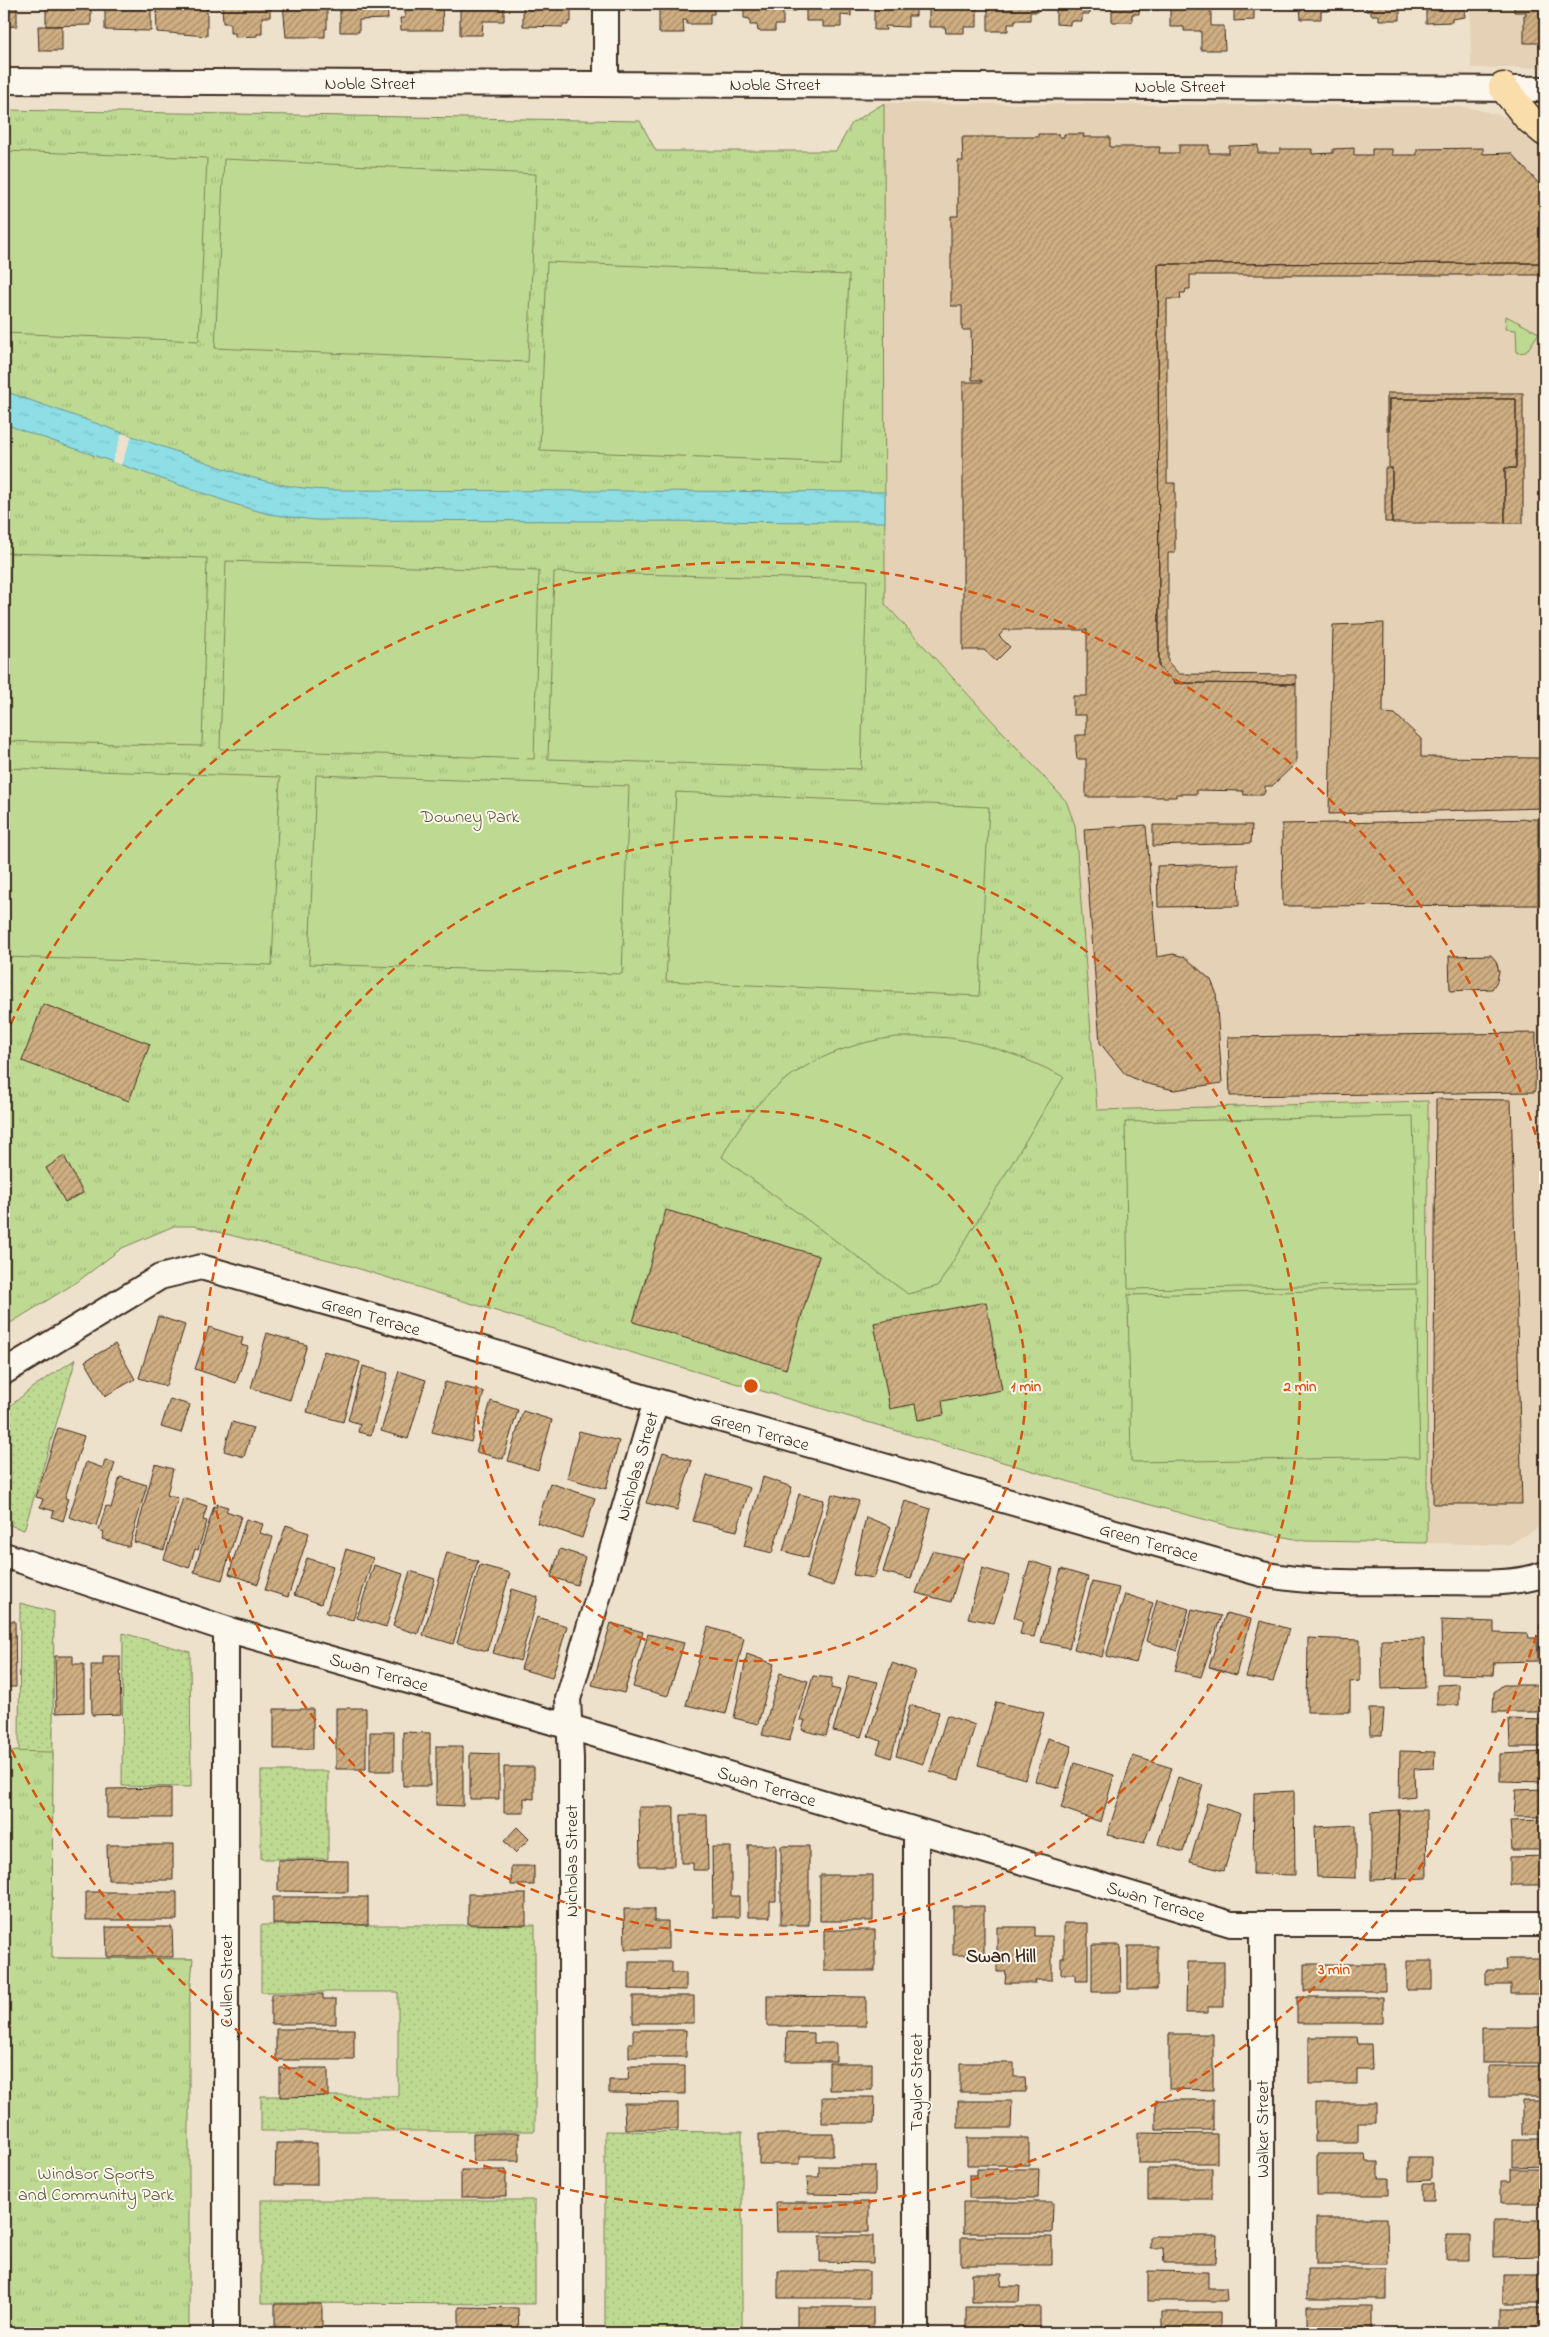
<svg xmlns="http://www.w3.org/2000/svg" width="1549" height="2337" font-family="'Indie Flower',sans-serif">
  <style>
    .built { fill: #e5d2b6 }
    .grass { fill: url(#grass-dots); stroke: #7c8258 }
    .park { fill: url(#park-tufts); stroke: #7c8258 }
    .garden { fill: #beda92; stroke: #7c8258 }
    .water { fill: url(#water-ripples); stroke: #6c9695 }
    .pier { fill: #eee1cc }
    .building { fill: url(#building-hatch); stroke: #3b2a1e }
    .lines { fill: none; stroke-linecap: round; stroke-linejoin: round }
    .minor-casing { stroke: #3b2a1e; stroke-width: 28 }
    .major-casing { stroke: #3b2a1e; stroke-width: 31 }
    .minor { stroke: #fbf7ec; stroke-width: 24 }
    .major { stroke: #f9deab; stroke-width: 28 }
    .ring { fill: none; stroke: #d7540e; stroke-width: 2.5; stroke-dasharray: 9 6 }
    .labels { text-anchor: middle; stroke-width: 4; stroke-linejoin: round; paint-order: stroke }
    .street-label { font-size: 18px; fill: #3b2a1e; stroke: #fbf7ec }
    .park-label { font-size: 18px; fill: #5c563b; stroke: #fbf7ec }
    .neighbourhood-label { font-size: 19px; font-weight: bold; fill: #3b2a1e; stroke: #fbf7ec }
    .centre { fill: #d7540e; stroke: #fbf7ec; stroke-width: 2.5 }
    .ring-label { font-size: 15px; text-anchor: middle; font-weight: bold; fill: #d7540e; stroke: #fbf7ec; stroke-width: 4; stroke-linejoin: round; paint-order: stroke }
  </style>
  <defs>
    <pattern id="grass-dots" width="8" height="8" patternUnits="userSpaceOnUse" patternTransform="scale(1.25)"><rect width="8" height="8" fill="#beda92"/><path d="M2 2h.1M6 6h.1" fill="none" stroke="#a4bb7d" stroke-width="1.8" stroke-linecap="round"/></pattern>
    <pattern id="park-tufts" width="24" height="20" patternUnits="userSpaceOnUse" patternTransform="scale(1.25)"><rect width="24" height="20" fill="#beda92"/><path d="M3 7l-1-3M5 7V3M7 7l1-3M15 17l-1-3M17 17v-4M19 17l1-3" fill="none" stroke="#a4bb7d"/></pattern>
    <pattern id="water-ripples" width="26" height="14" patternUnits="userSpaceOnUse" patternTransform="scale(1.25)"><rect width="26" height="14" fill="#8ddee5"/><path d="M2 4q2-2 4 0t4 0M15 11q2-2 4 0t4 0" fill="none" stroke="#7bbfc4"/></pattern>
    <pattern id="building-hatch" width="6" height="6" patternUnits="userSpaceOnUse" patternTransform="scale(1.25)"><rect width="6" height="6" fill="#cfae82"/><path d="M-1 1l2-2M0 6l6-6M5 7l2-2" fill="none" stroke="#a98e6a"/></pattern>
  </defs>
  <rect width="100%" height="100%" fill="#eee1cc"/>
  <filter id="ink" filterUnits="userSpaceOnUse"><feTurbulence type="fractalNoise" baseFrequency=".02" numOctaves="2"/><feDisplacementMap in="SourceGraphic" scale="10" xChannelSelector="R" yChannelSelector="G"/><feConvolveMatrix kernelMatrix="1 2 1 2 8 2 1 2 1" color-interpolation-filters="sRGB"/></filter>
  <g filter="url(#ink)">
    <path class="built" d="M1470,4h75v64h-74z
      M884,103l568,3 21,2 33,9 39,26v1381l-37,21 -81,-2 1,-442 -331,9 -22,-285 -9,-24 -181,-197z"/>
    <path class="grass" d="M76,1359l-52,171 -20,-7v-112l29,-24z
      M20,1603l34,9 -3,346 142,1 -137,27 -52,-235h15z
      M123,1633l67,19 1,135 -69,-1z
      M261,1771h67v88h-67z
      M261,1925h274v206h-274v-35h137v-104h-137z
      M605,2131l137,1v201h-137z
      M261,2200h274v104l-274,-1z"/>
    <path class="park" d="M884,103l1,501 181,197 9,24 22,285 331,-9 -1,442 -122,-2 -76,-15 -108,-29 -515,-152 -269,-83 -143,-36h-20l-52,22 -45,34 -73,45v-1217l636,11 16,30h180l16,-28z
      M4,1751l49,1 -1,206 141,1 -4,47v327h-185z"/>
    <path class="garden" d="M4,151l203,7 -8,183 -195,-8z
      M224,159l312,15 -8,188 -313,-14z
      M547,262l302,13 -8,188 -301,-13z
      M1506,316l33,17 -13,19 -9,1 -1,-23 -11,-1z
      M4,553l203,5 -5,188 -198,-5z
      M226,561l313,10 -5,188 -314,-10z
      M554,572l313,8 -6,189 -313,-10z
      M4,768l276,9 -8,188 -268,-8z
      M316,775l313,11 -7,188 -313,-10z
      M676,792l313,15 -10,189 -313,-15z
      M896,1037c18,0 36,-1 54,1 41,6 78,21 114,39l-126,209 -30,8 -186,-137c36,-71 96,-110 174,-120z
      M1413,1116l4,168 -289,5 -3,-167z
      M1416,1289l4,168 -289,5 -3,-167z"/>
    <path class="water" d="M4,391l239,84c28,8 56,14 85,15l557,2v30l-571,-2 -46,-6 -34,-10 -230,-80z"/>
    <path class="pier" d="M122,433l10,3 -11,29 -9,-3z"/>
    <path class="building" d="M4,4h13v22l-13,1z
      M46,4h45v21l-45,1z
      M105,4h46v27l-46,-1z
      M178,4h29v32l-50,-4 -1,-26h22z
      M222,4h48v13h-8v17h-5v2l-22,1v-4h-5v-10h-7z
      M283,4h44v25h-2v8h-39z
      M340,4h47l1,15 -29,1v12h-19z
      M405,4h37l1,26h-42l-1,-12h5z
      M460,4h44v17h-21l-1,14h-22z
      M523,4h48v18h-3v3h-5v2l-40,-1z
      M659,4h55v10h-4v10h-24l1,-4h-4l1,13h-25v-24l6,-1v-4z
      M744,4h52v7h-13v14h-8v6h-17l-1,-6h-7v-6l-6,-1z
      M806,4h45v12l-10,-1v12h-18v-6h-17z
      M874,4h42v12h-8v11l-23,-1 1,4h-12z
      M929,4h48v23h-13v6h-18l-1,-6h-16z
      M988,4h49v8h-7v8h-15v4h-7v7h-20z
      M1056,4h34v10h-8v7h-12v4l-14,-1z
      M1112,4h47v6l-20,-1v5h-7v8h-20z
      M1170,4h41v22h13l1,24h-24v-19h-17v-4h-14z
      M1234,4h42v3h-22v13l-20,1z
      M1290,4h39v7h-8v8h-20l-1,-13h-10z
      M1351,4h49v16h-21v-5h-8v-4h-5v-5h-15z
      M1426,4h38l1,13 -13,2v3l-26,1z
      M1473,4h22v4h-22z
      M1514,4h31v39h-21v-28h2v-3h-12z
      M38,26h24v25h-23z
      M1038,134h21v3h5v-3h20l-1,3h27v10h50l-1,6h20v-8h30v8h20v-7l29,-1v8h22v-4h32v5l21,-1v-4l21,-1v7h18v-6h20v6h25v-6l66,-1v6l28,-1 30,33v77l-383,1 1,403 16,16 121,1v79l-24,23h-7v6l-2,3h-19l-1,-4 -46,-1v4h-21v3h-90v-38h-9l-1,-9v-15h10v-20h-13v-19h14v-66h-83l-5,6 11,11 -14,14 -12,-11h-21v-268h19v-2h-10l-1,-50h-9v-24h-11v-90h7v-55h5l-1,-24h76z
      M1541,247h4v28h-355v14h-4l-1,4h-5l1,6h-14v184h8v70h-7v109l11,12 117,1v9l-121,-1 -16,-16 -1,-403 383,-1z
      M1387,393h136v130h-18v-55h11v-69h-127v32h-2z
      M1389,399h127v69h-11v55h-113v-55h-3z
      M1385,468h7v54h-7z
      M1384,623l-1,90 12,1 26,25v18l122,1v50l-214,6 4,-189z
      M1538,819v86l-255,1 -1,-82z
      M1146,825l11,132 16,-3 12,3 26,23 5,12 6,91 -48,7 -30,-7 -19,-9 -25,-31 -16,-214z
      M1153,825h99l-1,18 -98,3z
      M1238,864l1,42 -81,1 -1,-41z
      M1491,955l5,6 3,10 -2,10 -5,8 -42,2 -1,-35z
      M43,1004l107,40 -21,57 -107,-40z
      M1536,1033l-1,59 -305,4 -2,-59z
      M1436,1099l75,1 11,404h-89z
      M64,1156l19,37 -18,9 -19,-34z
      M666,1210l153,46 -33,113 -153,-47z
      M986,1302l16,88 -60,11 2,14 -26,5 -3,-16 -25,5 -16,-86z
      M158,1316l27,9 -19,61 -27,-8z
      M209,1327l34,11 -2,7 7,2 -12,36 -41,-14z
      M267,1333l40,12 -17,55 -39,-12z
      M115,1344l20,35 -30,17 -20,-35z
      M324,1351l36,11 -17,60 -36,-10z
      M363,1366l25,7 -17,62 -13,-3 2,-8 -12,-4z
      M399,1371l27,9 -18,59 -27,-8z
      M445,1382l39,10 -13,50 -39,-10z
      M170,1399l20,6 -9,28 -20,-6z
      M491,1401l27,9 -15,49 -27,-7z
      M523,1411l29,9 -14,50 -30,-9z
      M232,1422l21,6 -9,29 -20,-6z
      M58,1428l26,8 -19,62 3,1 -3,8 2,1 -4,13 -11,-4 2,-6 -14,-4 3,-8 -7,-2z
      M579,1431l40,10 -13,48 -39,-11z
      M663,1452l29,9 -15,49 -31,-7z
      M105,1460l10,3 -19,63 -27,-9 17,-55 17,6z
      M155,1464l18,5 -6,26 11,3 -14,52 -30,-8z
      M707,1475l43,13 -13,43 -44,-10z
      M120,1477l27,8 -18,62 -27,-8 2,-7 -5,-2 7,-24 5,2z
      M763,1477l29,10 -20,66 -28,-7z
      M550,1483l45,15 -13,40 -45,-15z
      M799,1494l25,6 -16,58 -25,-7z
      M832,1494l27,7 -26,85 -27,-8z
      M183,1498l24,8 -4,14 4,1 -9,29 -3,-1 -6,19 -25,-9z
      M905,1501l26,8 -20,70 -28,-7z
      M217,1504l11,3 -2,4 15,5 -19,64 -28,-8 20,-66 2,1z
      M866,1517l25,10 -17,51 -21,-3z
      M246,1519l17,5 -3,9 13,4 -15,47 -29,-10z
      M286,1525l23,8 -21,64 -23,-7z
      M346,1549l27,9 -20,62 -27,-7z
      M560,1549l25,8 -8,28 -26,-8z
      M932,1551l32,7 -13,44 -35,-9z
      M447,1552l31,9 -25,83 -30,-9z
      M307,1558l26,8 -12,38 -27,-9z
      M1030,1561l23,7 -19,69 -14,-3 3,-13 -9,-4z
      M374,1565l29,9 -17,53 -29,-9z
      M480,1565l30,8 -23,78 -30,-8z
      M982,1568l28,8 -16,47 -26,-5z
      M1061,1569l27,8 -19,71 -28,-6z
      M410,1571l25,8 -17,55 -25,-8z
      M1092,1582l27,6 -17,69 -28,-8z
      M512,1589l26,8 -18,64 -27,-8z
      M1125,1594l28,9 -17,60 -30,-7z
      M1157,1599l32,10 -12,42 -31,-10z
      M1192,1609l29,7 -20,61 -26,-6z
      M1226,1613l25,6 -15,56 -27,-8z
      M537,1617l30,9 -15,52 -31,-9z
      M1441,1620l53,2v11l34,1 1,4h8l1,23 -44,1 -1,13 -51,-1z
      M4,1621h11l1,66h-12z
      M1261,1621l28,8 -16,53 -27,-5z
      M611,1623l32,9 -19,61 -32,-8z
      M708,1627l36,11 -18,76 -40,-9z
      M648,1634l36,9 -16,53 -35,-9z
      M1308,1638l52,2v41l-10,1v30h-43z
      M1424,1639l1,49 -43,1 -1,-49z
      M747,1654l27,10 -16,60 -24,-6z
      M55,1656h18v8h11v48l-28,1z
      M103,1656h17l1,58 -29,1 -1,-50h12z
      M892,1663l23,8 -24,87 -14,-5 4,-12 -13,-5z
      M780,1673l28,8 -19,60 -27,-6z
      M813,1676l19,2 -1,10 9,2 -14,46 -24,-6 3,-10h-5z
      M849,1676l29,6 -17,55 -28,-6z
      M1459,1684v21h-22v-20z
      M1503,1685h42v27h-52l1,-20z
      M996,1702l48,11 -19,66 -47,-14z
      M910,1705l29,7 -16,52 -27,-8z
      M336,1708h30v61h-30z
      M274,1709h39v40h-39z
      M1369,1709h15l-2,26h-12z
      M947,1715l28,10 -16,55 -29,-9z
      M1509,1719l36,1v27h-35z
      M370,1732h24v39h-24z
      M403,1732l27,1v53h-27z
      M1048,1738l24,8 -13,42 -24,-7z
      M436,1746h27v60l-27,-1z
      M1400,1751l35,1 -1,16 -20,1 1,27 -16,2z
      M1545,1752v30l-45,-1v-27z
      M470,1753l29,1v45h-29z
      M1133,1756l39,12 -28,75 -37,-8z
      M1074,1763l40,12 -13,47 -40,-14z
      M504,1767h30v32l-10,-1v15h-20z
      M1178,1777l25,8 -20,67 -25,-8z
      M171,1788v30h-64v-29z
      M1545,1789v28h-31l2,-27z
      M1294,1791l1,84 -42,-1 1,-81z
      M1207,1803l34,11 -17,57 -34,-9z
      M639,1807h35v59h-34z
      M1399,1810l-2,69 -26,1v-68z
      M1399,1810h27l1,68 -30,1z
      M681,1815h26l1,55h-15v-7h-12z
      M1545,1820v30h-33l-2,-29z
      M1356,1825v53l-39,-1 -2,-50z
      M517,1827l12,12 -14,14 -11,-12z
      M107,1845h66v35h-65z
      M748,1845h28v56h-6v16h-22z
      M781,1846h28v79h-28z
      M712,1847h19v49h8v21h-26z
      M1545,1856v29h-35v-28z
      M278,1860l70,1v31l-70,-1z
      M511,1866h23v19h-23z
      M820,1875h53v46h-53z
      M86,1892h91v28h-91z
      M468,1894h58v31l-58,-1z
      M273,1897h95v28l-95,-1z
      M953,1906h31v49h-31z
      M624,1909h30v12h14v28h-43z
      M1064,1923h24v58h-13v-7h-14v-16h3z
      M106,1927h66l1,30h-66z
      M997,1927h38v9h17v44h-17l1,3h-31l1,-11h-9z
      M824,1930h51v41h-51z
      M1092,1945h28l1,47h-29z
      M1128,1946h29v43h-29z
      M1506,1959h39v35h-34v-9h-25v-15h21z
      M1407,1961h25v29h-25z
      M629,1962h43v11h14v17l-57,-1z
      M1187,1962h37v45h-16v6h-22z
      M1304,1964h81v27h-81z
      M271,1994h52v5h13v25h-65z
      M633,1996h61v27h-61z
      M767,1996l99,1v29h-99z
      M1297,1997h86v26h-86z
      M1482,2027h63v36h-63z
      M276,2029h78v31h-78z
      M633,2030h53v27h-57v-14h4z
      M787,2032l27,1v10h22v18h-50z
      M1169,2034h44v56l-44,-1z
      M1309,2037h48l1,7h13l1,26h-15v14h-48z
      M829,2063h43v27h-43z
      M960,2063h54v14h11l1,15h-66z
      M629,2066h56v28l-76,-1v-13h19z
      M1489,2066h56v31h-56z
      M280,2068h48v28l-48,1z
      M822,2097h53l-1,26h-52z
      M1156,2100h57v30h-57z
      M958,2101h54l-1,27h-53z
      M1522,2101h23v34h-23z
      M624,2103h54v26h-53z
      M1315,2103h61v20h-18v19h-43z
      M473,2133h46v28h-46z
      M1138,2133l79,1v29h-79z
      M759,2134h74v22h-33v8h-41z
      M967,2138h62v27h-62z
      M1513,2140h32v26l-32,1z
      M276,2143h41v42h-42z
      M1317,2154h48l1,8h13v16h10v17h-72z
      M1409,2157h22v23l-22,1z
      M819,2166h56v29l-67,-1 -1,-17h12z
      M1148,2168h64v31h-64z
      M977,2169h62l-1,29h-69v-23h8z
      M1511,2169h34v34h-44v-22h10z
      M461,2170h45v27h-45z
      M1422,2184h12v17h-12z
      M776,2202h93v30h-92z
      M963,2202h90l-1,31h-89z
      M1316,2218h71l1,46h-72z
      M1494,2220h51v36l-51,1z
      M1446,2235h24v25h-24z
      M820,2236h53v27l-53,-1z
      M1150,2236h67l-1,27h-52l-1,-15h-13z
      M961,2237h91v28h-91z
      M1307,2269h80v30h-80z
      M778,2271h91v27h-91z
      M1148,2271l60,1v16h18l1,13h-79z
      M972,2274h30l-1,12h19l-1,16h-47z
      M1503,2274h42v29h-42z
      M275,2304h47v26h-47z
      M1307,2306h65v27h-65z
      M459,2307l59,1 1,25h-60z
      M797,2307h76v26h-76z
      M966,2307h74v26h-74z
      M1500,2308h45v24h-45z
      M1162,2312h58v21h-58z"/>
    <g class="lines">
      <defs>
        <path id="minor" d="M606,4v80
          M4,81l1541,8
          M4,1372l156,-95 41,-10 148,42 307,92 606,173c57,11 115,8 174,8 36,0 75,4 109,-8
          M4,1555l222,74 344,98 661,197h314
          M226,1629v704
          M916,1830v503
          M571,2333v-575l-3,-59 88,-298
          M1262,2333v-409"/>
        <path id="major" d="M1503,87l25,31 17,14"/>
      </defs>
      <use href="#minor" class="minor-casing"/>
      <use href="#major" class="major-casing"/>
      <use href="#minor" class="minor"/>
      <use href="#major" class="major"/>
    </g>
  </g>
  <g class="ring">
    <circle cx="751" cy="1386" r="275"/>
    <circle cx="751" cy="1386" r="549"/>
    <path d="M1545 1606A824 824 0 0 1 4 1734M4 1038A824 824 0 0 1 1545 1166"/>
  </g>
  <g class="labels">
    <g class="street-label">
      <text x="370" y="89">Noble Street</text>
      <text x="775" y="90">Noble Street</text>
      <text x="1180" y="92">Noble Street</text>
      <text transform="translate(371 1316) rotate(16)" y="6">Green Terrace</text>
      <text transform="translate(760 1431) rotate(16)" y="6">Green Terrace</text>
      <text transform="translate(637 1466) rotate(-74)" y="6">Nicholas Street</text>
      <text transform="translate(1149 1542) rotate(16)" y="6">Green Terrace</text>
      <text transform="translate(379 1672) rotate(16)" y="6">Swan Terrace</text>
      <text transform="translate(767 1786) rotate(17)" y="6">Swan Terrace</text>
      <text transform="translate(571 1861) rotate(-90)" y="6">Nicholas Street</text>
      <text transform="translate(1156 1901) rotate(17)" y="6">Swan Terrace</text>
      <text transform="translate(226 1981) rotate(-90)" y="6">Cullen Street</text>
      <text transform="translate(916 2082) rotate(-90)" y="6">Taylor Street</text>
      <text transform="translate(1262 2129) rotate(-90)" y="6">Walker Street</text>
    </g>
    <g class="park-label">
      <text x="470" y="822">Downey Park</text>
      <text x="96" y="2179">Windsor Sports<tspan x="96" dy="21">and Community Park</tspan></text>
    </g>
    <g class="neighbourhood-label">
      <text x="1001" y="1962">Swan Hill</text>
    </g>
  </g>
  <circle cx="751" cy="1386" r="8" class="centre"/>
  <g class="ring-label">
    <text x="1026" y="1391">1 min</text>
    <text x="1300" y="1391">2 min</text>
    <text x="1334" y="1974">3 min</text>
  </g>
  <rect width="1549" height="2337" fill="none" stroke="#fbf7ec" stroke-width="20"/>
  <rect x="10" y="10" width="1529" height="2317" fill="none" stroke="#3b2a1e" stroke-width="2" filter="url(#ink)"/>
</svg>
